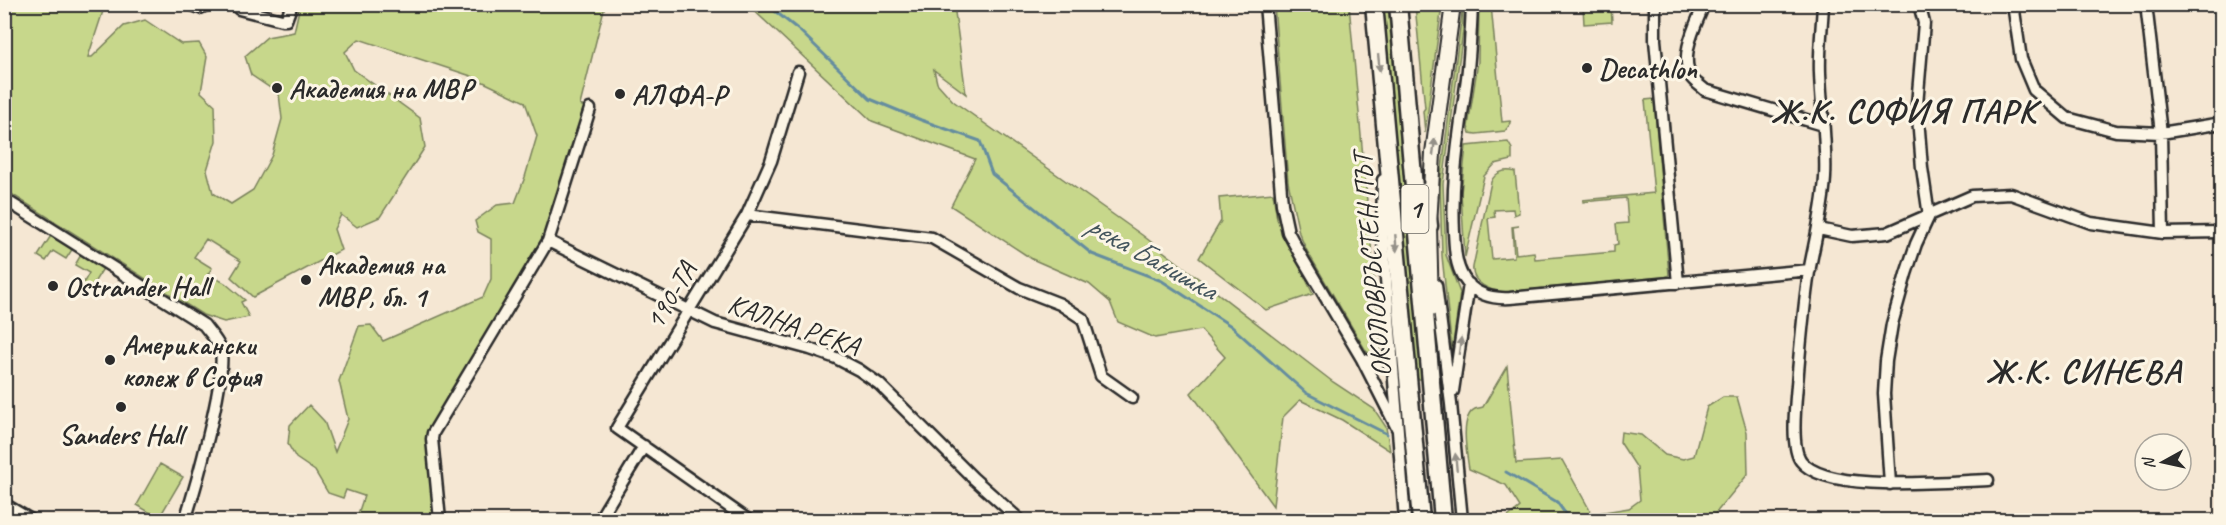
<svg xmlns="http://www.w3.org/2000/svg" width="2226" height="525" font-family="Caveat,sans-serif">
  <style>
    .green { fill: #c7d78b; stroke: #79815b; stroke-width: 1.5 }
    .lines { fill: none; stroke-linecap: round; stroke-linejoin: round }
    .stream { stroke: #658d9f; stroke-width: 3 }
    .minor-casing { stroke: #2b2b2b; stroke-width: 15 }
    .major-casing { stroke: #2b2b2b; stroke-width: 18 }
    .highway-casing { stroke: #2b2b2b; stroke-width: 21 }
    .minor { stroke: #fcf5e5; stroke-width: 10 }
    .major { stroke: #fcf5e5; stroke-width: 14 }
    .highway { stroke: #fcf5e5; stroke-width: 16 }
    .oneway { fill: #949088 }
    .poi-dot { fill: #2b2b2b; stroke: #fcf5e5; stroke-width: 2 }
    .labels { text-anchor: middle; stroke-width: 6; stroke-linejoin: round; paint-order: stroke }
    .shield { fill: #fcf5e5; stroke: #6a6863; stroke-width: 1.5 }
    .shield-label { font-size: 27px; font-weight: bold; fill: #2b2b2b }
    .poi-label { font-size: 28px; font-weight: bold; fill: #2b2b2b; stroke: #fcf5e5; text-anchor: start }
    .street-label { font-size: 28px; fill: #2b2b2b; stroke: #fcf5e5 }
    .water-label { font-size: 30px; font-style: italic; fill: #43545c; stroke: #fcf5e5 }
    .district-label { font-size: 34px; font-weight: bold; letter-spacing: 1.5px; fill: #2b2b2b; stroke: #fcf5e5 }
  </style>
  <rect width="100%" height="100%" fill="#f5e7d3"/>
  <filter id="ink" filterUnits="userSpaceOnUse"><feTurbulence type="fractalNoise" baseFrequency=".0167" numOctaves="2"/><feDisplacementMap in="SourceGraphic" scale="12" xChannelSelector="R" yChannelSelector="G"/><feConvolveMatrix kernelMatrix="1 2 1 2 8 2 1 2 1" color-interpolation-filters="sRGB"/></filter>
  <g filter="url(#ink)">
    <path class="green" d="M4,5h101l-17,52h4l32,-31 21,-6 36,24 18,-1 8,14 -6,35 14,13 1,36 -9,29 6,23 18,11 22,-14 19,-35 10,-36 -3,-25 -28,-19 -6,-19 22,-19 27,-5 6,-27h305l-25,100 7,3 -42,131 -111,181 -7,20 9,80h-80l8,-24 -18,-6 -3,8 -15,-5 -13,-22 -19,-13 -8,-14 2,-19 19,-20 15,16 11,31 13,-33 -9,-38 20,-55 12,-1 12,16 100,-44 8,-18v-40l-13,-7 -3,-11 22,-16 18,-2 10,-26 12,-41 -12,-34 -54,-26 -112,-37 -14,13 9,18 66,48 5,29 -45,70 -23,10 -16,-12 -7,14 7,21 -88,47 -22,-20 10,-16 -35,-22 -12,18 18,11 -4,6 17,9 20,17 -4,2 8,15 -25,5 -21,-7 -198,-125z
      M748,5h206l12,89 -32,-24 3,13 16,18 189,134 191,147 41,27 12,18 4,24 -48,-31 -42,-20 -17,17 -10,89 -82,-113 34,-36 -24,-27 -46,8 -37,-16 -8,-20 -21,-18 -57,-25 -81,-53 24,-47 -103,-38z
      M1274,5h75l31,337 -1,10 -6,4 -7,-5 -59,-100 -8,-18 -11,-51z
      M1383,5h5l34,374h-5z
      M1415,5h27l-17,128 -2,-22 2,-3z
      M1463,5v25l-20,154 3,71 14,38 -8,58 -10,-95 -2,-72z
      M1479,5h12l11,117 8,-1 1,2 -6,8 -29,3 -6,-1 -2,-6 10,-65z
      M1611,5l1,17 -28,2 -1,-17z
      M1654,99l15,176 -4,2 -161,15c-14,-1 -33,-9 -31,-25l18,-85c4,-10 14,-13 24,-10l4,41 -5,2 -1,-6 -19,1 1,7 -7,1 4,41 22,-2 -2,-30 7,-1 -6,1 3,27 18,-2 1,7 79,-7v-7l4,-1 -2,-20 12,-1 -2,-25 -43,4v-2l71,-7 -9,-93z
      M1508,142l4,7v11l-17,4 -11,12 -19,81 -4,-64 5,-47z
      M1273,193l4,26 36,75 -47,16 -67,-52 22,-37 -2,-23z
      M52,234l21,14 -7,11 -13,-8 -7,10 -8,-5z
      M82,253l22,14 -14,22 -7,-5 6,-11 -14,-8z
      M1507,366l9,97 46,-3 30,54 37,-6 11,-8 -3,-32 -17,-26 1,-10 20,3 24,20 18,4 11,-3 13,-49 16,-10h14l10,35 1,42 -38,46h-206l16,-13 -14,-22 -37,-16c-2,-14 -10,-52 6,-60 2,-1 5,-1 8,-2z
      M160,464l23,13 -24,41 -22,-13z"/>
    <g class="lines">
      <path class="stream" d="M766,4l34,27 70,68 51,21 59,21 12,33 100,80 70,27 69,45 75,67 81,41
        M1506,472l51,30 13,18"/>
      <defs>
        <path id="minor" d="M190,4l10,4 8,-4
          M235,4l4,5 43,11h4l6,-16
          M1265,4l17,200 6,28 13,24 61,103 35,69
          M1472,4c-1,25 -2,50 -5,74 -7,52 -16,101 -13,154 1,16 1,31 9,45 10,17 29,22 47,21l300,-28
          M1655,4v36l23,243
          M1704,4c-8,21 -25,51 -13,73 3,5 10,9 14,13l118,35
          M1823,4c-1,23 -4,46 -3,69 1,34 7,70 5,105 -2,32 -10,62 -16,94 -5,33 -8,66 -11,100 -1,20 -9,74 3,89 25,33 147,20 187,19
          M2013,4l8,55 13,31 33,28 49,13 45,2 61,-10
          M2146,4l15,129 2,100
          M1383,180l-1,48 23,292
          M4,199l200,126c5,7 13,15 16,23 9,23 -26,145 -35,172
          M747,215l185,23 87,50 41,16 23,15 18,57 31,22
          M1819,229l33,7 35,-3 85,-37 39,-2 80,29 72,10 59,-1
          M548,241l167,82 95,26 26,9 23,12 20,14 94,94 47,42
          M1436,285l15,119 11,116
          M1362,359c15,6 21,5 30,-9
          M1453,391l16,-107
          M1890,484l-6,-90 2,-33 6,-37 14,-50 10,-30 13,-28 -7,-48 -5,-63 7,-82 -5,-19
          M4,504l27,16
          M440,520l-8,-81 1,-6 115,-192 42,-132
          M599,520l45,-74
          M748,520l-131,-92 130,-213 24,-54 27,-89"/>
        <path id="major" d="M1431,309l-2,-83 4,-73 20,-149"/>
        <path id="highway" d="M1374,4l47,516
          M1398,4l45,516
          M1424,192l5,34"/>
      </defs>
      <use href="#minor" class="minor-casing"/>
      <use href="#major" class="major-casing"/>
      <use href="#highway" class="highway-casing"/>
      <use href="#minor" class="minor"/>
      <use href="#major" class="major"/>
      <use href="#highway" class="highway"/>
    </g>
    <defs><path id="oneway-solid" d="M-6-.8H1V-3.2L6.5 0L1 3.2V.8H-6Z" transform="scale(1.5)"/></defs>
    <g class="oneway">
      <use href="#oneway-solid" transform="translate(1379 63) rotate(84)"/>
      <use href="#oneway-solid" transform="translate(1434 147) rotate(-83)"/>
      <use href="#oneway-solid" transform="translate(1396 243) rotate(85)"/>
      <use href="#oneway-solid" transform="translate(1460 346) rotate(-82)"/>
      <use href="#oneway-solid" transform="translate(1456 462) rotate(-95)"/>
    </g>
  </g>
  <g class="poi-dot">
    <circle cx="1587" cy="68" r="6"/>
    <circle cx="277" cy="88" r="6"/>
    <circle cx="620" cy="94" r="6"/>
    <circle cx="306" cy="280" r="6"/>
    <circle cx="53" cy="286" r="6"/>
    <circle cx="110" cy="360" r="6"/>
    <circle cx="121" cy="407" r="6"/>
  </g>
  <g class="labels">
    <rect class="shield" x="1401.5" y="185" width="27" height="48" rx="4.5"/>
    <g class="shield-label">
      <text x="1415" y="218">1</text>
    </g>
    <g class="poi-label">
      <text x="1599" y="78">Decathlon</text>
      <text x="289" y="98">Академия на МВР</text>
      <text x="632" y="104">АЛФА-Р</text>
      <text x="318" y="274">Академия на<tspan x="318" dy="32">МВР, бл. 1</tspan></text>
      <text x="65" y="296">Ostrander Hall</text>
      <text x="122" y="354">Американски<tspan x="122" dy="32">колеж в София</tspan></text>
      <text x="121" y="444" text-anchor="middle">Sanders Hall</text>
    </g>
    <g class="street-label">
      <text transform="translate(1371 265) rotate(-95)" y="10">ОКОЛОВРЪСТЕН ПЪТ</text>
      <text transform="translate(670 295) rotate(-59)" y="10">190-ТА</text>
      <text transform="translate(794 324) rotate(19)" y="10">КАЛНА РЕКА</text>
    </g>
    <g class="water-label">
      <text transform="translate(1152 257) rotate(29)" y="10">река Банишка</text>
    </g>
    <g class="district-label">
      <text x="1904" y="122">Ж.К. СОФИЯ ПАРК</text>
      <text x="2084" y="382">Ж.К. СИНЕВА</text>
    </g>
  </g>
  <rect width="2226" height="525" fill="none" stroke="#fcf5e5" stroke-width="24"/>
  <rect x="12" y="12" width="2202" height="501" fill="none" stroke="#2b2b2b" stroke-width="2" filter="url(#ink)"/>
  <g transform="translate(2163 462) rotate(262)"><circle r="28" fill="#fcf5e5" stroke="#a8a49b" stroke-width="1.5"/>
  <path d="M0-4.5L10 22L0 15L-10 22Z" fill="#2b2b2b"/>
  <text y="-9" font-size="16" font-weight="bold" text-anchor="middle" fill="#2b2b2b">N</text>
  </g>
</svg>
